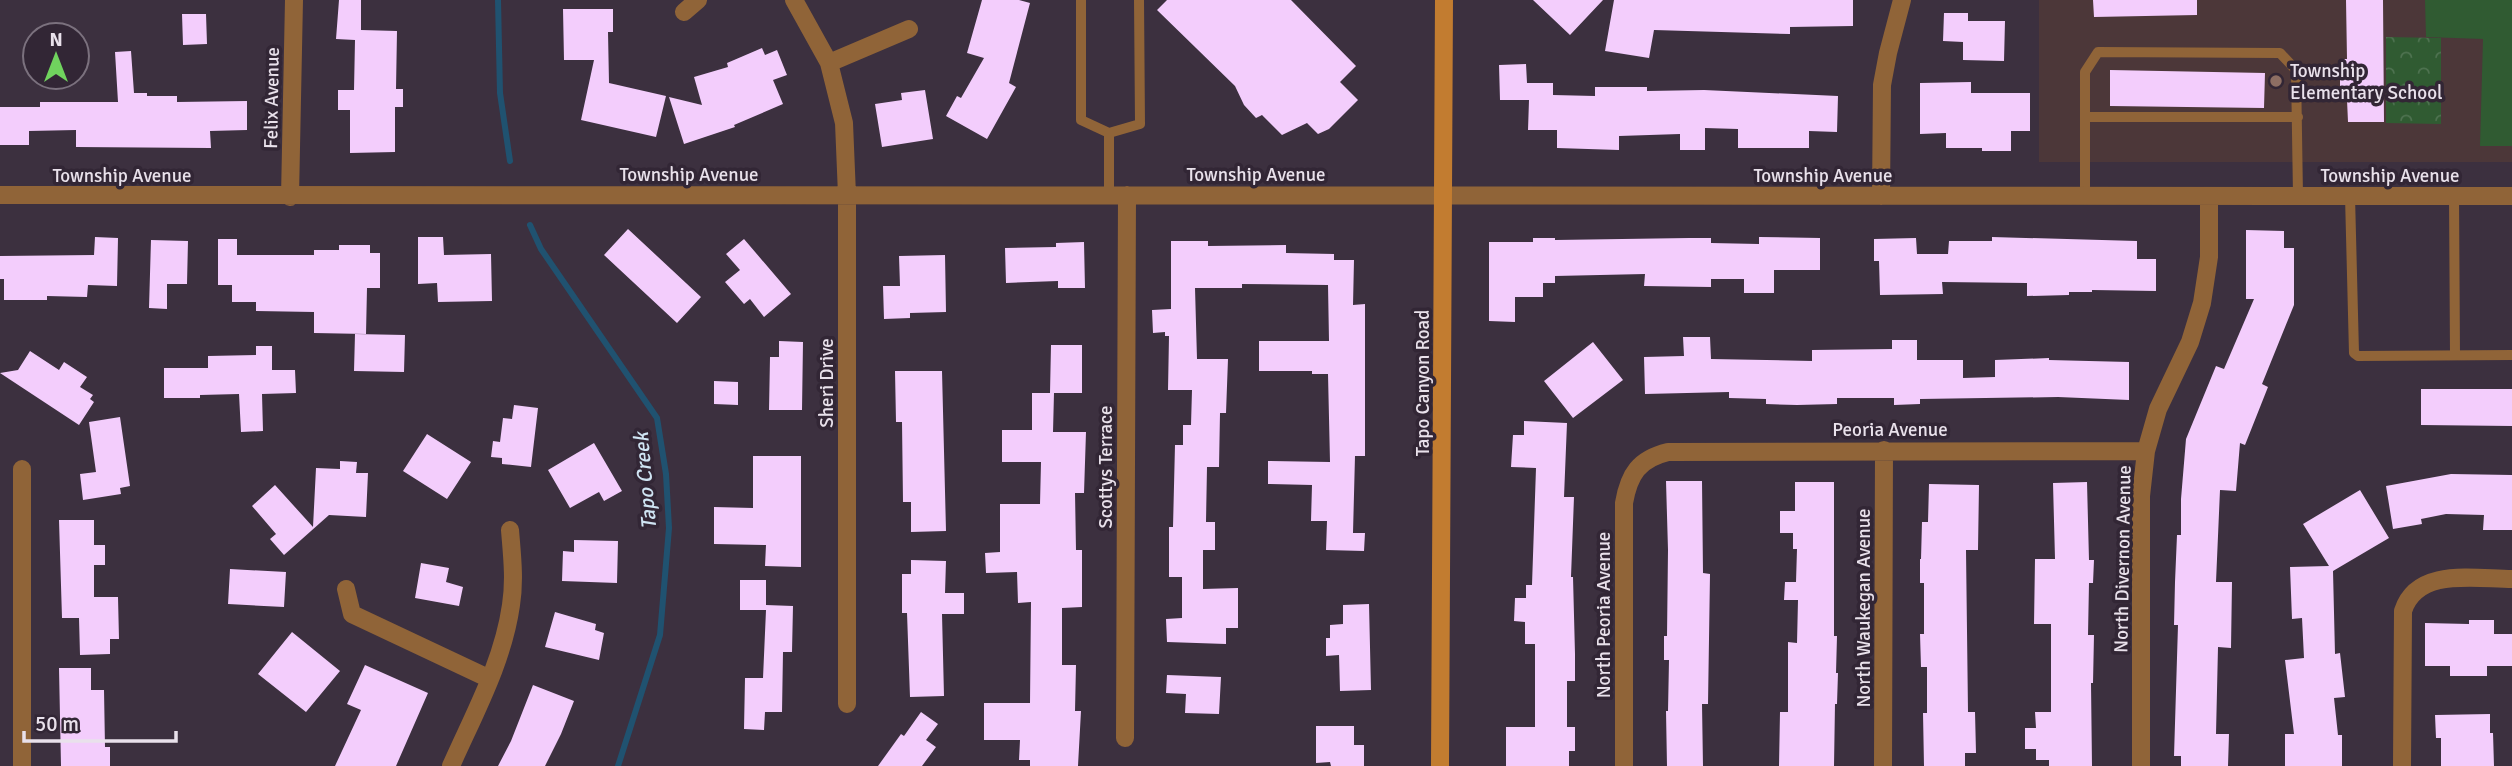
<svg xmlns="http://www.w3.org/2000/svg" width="2512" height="766" font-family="Signika,sans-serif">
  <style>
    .education { fill: #4c3739 }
    .park { fill: url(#park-crowns) }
    .pitch { fill: #305b32 }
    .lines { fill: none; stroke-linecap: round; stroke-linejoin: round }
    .stream { stroke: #205270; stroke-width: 6 }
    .building { fill: #f3cdfc }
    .lane { stroke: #906438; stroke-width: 10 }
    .street { stroke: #906438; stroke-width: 18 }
    .secondary { stroke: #c27c30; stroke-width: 18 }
    .education-dot { fill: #8d6e63; stroke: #322635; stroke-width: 2.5 }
    .labels { text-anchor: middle; stroke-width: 7; stroke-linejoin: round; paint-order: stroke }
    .poi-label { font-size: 19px; fill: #e9e1eb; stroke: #322635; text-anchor: start }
    .street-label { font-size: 19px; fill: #e9e1eb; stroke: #322635 }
    .water-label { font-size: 21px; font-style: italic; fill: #cfe4f3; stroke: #322635 }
  </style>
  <defs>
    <pattern id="park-crowns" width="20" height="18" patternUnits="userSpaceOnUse" patternTransform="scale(1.75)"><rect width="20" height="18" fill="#305b32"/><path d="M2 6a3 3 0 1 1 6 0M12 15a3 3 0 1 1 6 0" fill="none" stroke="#4e7250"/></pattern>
  </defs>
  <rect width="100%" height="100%" fill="#3c303f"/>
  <path class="education" d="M2039,0h473v162h-473z"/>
  <path class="park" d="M2386,37l55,1v86l-55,-1z"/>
  <path class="pitch" d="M2425,0h87v146h-32l3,-107 -57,-2z"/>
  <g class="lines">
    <path class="stream" d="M498,0l2,93 10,68
      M530,225l11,24 116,169 9,56 3,54 -9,107 -42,131"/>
  </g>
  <path class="building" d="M339,0h22v30l36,1 -1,58h7v18h-8v45l-45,1v-43h-12v-20h16l1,-50 -19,-1z
    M982,0h37l11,3 -21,80 7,4 -29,52 -41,-23 11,-20 4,2 23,-40 -17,-5z
    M1167,0h124l65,66 -16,16 18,18 -29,29 -11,5 -11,-11 -25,12 -20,-20 -6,3 -12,-13 -9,-19 -78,-76z
    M1533,0h70l-33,35z
    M1614,0h239v26l-63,1v7l-136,-4 -5,28 -44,-7z
    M2093,0h104v15l-103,2z
    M2346,0h37l1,122h-36l-1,-22h-7v-41h7z
    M563,9h50v23h-5l1,51 57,13 -10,41 -75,-17 13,-60h-30z
    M1944,13h24v8h37l-1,40 -41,-1v-18l-20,-1z
    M182,14h24l1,30 -24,1z
    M762,48l3,7 12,-5 10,25 -14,5 10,24 -49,21 1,2 -51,17 -15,-47 33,8 -8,-28 34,-10 -1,-4z
    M131,51l3,42h13v3h30v6l70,-1v29l-37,1 1,17 -135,-1v-17l-47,1v14h-29v-38h40v-5h78l-3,-50z
    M1526,64l1,19h26v12l42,1v-9h52v4l57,-1 134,6 -1,36 -28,-1v17h-71v-19l-33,-1v22h-25v-16l-61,2v14l-62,-2v-18h-29l1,-30h-29l-1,-35z
    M2110,70l155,3 -1,35 -154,-2z
    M1971,82v11h59v38h-19v20h-29v-3h-36v-15l-26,1v-51z
    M925,90l8,49 -51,8 -7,-43 27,-4 -1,-7z
    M628,229l73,68 -24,26 -73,-68z
    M2246,230l38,1v17h10v57l-32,79 6,3 -23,58 -5,-2 -4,48 -16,-1 -4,92h16l-1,66 -13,-1 -2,87h13l-1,32h-47v-10h-7l4,-131h-4l1,-43 2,-47h4v-36l5,-60 30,-73 8,3 30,-70h-8z
    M95,237l23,1 -1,48 -29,-1 -1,12 -40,-1v4h-43v-21h-4v-23l94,-1z
    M418,237h25l1,18 47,-1 1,47 -54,1 -1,-19 -19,1z
    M1759,237l61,1v32h-46v23h-30v-14h-33v8l-67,-1 1,-12 -90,2v7h-12v14h-28v25l-26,-1v-79h44v-4h22v2l134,-2h22v5l48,1z
    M1992,237l145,4v18h19v32l-64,-1v2h-23v3l-42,1v-13l-85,-1 1,12 -63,1 -1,-34h-5v-22l42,-1 1,16h31l1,-13h43z
    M218,239h19v16h77v-5h25v-5h31v8h10v35h-13l-1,46 -52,-1v-21l-58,-1v-9h-24v-17h-14z
    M744,239l47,55 -27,23 -14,-18 -6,5 -19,-22 15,-12 -14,-16z
    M151,240l37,1 -1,43h-20v25l-18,-1z
    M1171,241h37v5l78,-1v8l48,1v6h20l-1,45 12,-1v152h-10l-2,77h12l-1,18 -38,-1 1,-29h-16l1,-36 -44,-1v-23l62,1 -2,-88h-16v-3h-53v-30h70l-1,-56 -86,-1v4h-47l2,71h31l-2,54h-6l-1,54h-12l-1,55h9v28h-12v39l35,-1v40h-12v16l-59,-2 -1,-23 16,-1v-41h-13v-50h4l2,-82h8v-20h8l1,-35h-24l1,-54h-4v-4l-12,1 -1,-23 19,-1z
    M1084,242l1,46h-27v-7l-52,2 -1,-35 51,-1v-4z
    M945,255l1,57 -36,1v5l-26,1 -1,-33h17l-1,-30z
    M355,334l50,1 -1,37 -50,-1z
    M1683,337h27l1,22 101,2v-11l80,-1v-9h25v20h46v18l32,-1v-17l54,-2v2l80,2v38l-71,-3 -138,2v5l-26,1v-7h-57v6l-40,1 -31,-1v-5l-37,-1v-6l-84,2 -1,-37 40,-1z
    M779,341l24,1 -1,68h-33l1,-53h9z
    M1593,342l30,38 -50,38 -29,-37z
    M1051,345h31v48h-32z
    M256,346h16v24h23l1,23 -34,1 1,37 -22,1 -2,-38 -39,1v3h-36v-30h44v-12l48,-1z
    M30,351l29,19 5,-8 23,15 -7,10 13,8 -3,4 4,3 -15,23 -79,-52 18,-3z
    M895,371h47l4,160 -35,1v-30h-8l-1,-80h-6z
    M714,381l24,1v23l-24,-1z
    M2421,389h91v37l-91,-1z
    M1032,393h22l-1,39h33l-2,61h-9l1,57h6v57l-20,1v57h14l-1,46h6l-3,55h-48v-6h-11l1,-20h-36v-37h46l1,-101 -13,1 -1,-31 -31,1 -1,-20 15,-1v-48h40l1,-42h-39v-32h30z
    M514,405l24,3 -7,59 -29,-3v-6l-11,-1 2,-16 7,1 3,-24 9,1z
    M120,417l10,69 -10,2 1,6 -38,6 -3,-26 16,-2 -7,-50z
    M1524,421l43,2 -3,74h10l-3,80h2l2,77v27h-8v46h8v24h-6v15h-63v-39h29v-83h-10v-22l-11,-1 1,-23h11v-13h6l4,-117 -25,-1 2,-32h11z
    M427,434l44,28 -24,37 -44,-28z
    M594,443l28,48 -18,10 -5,-9 -29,16 -22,-38z
    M753,456h48v111l-36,-1 1,-21 -52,-1v-37l39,1z
    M340,461l17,1 -1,11h12l-2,44 -37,-2 -45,40 -14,-16 6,-5 -24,-28 23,-21 38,42 3,-59 24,1z
    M2451,474l61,1v55h-29l1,-15 -38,-1 -25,5 1,5 -29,5 -7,-43z
    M1666,481h36l1,92 7,1 -2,130h-6l1,62h-36l-1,-55h2l1,-51h-5v-24h3l1,-86z
    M1795,482h39v154h3l-1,37h2l-1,31h-2l-1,62h-55l1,-54h8v-70l9,1 1,-43h-14l1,-18h11l1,-33h-4v-16h-13v-22h15z
    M2087,482l2,78h5l-1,23h-4l-1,52h6l-1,48h-2l1,83h-43v-6h-13v-11h-11v-21h11l-1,-16h16v-88h-17l1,-65h20l-2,-76z
    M1929,484l50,1 -1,65h-12l2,162h7l1,41h-11v13h-41l-1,-53h4v-46h-6l-1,-33h4v-51h-4v-24h1l1,-37h6z
    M2360,490l29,48 -56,33 2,83 5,-1 5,44 -11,1 4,37h4v31h-57v-32h9l-9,-74 19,-2 -2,-40 -10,1 -2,-52 39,-1 -26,-42z
    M59,520h35v25h11v20h-11v32h24l1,42h-9v15l-30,1 -1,-37h-17z
    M574,540l44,1 -1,42 -55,-2 1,-30 11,1z
    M911,560l35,1 -1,32h19v21h-22l2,82 -34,1 -3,-84h-5v-39h9z
    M421,563l28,5 -3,14 17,5 -4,19 -44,-8z
    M230,569l56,3 -2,35 -56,-3z
    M740,580h26v25l27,1 -1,46h-9l-1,60h-17l-1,18 -20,-1 1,-51h18l3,-68h-26z
    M1369,604l2,86 -31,1 -1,-36 -13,1v-18h4v-13l13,-1v-19z
    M555,612l41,12 -1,6 9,3 -5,27 -54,-13z
    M2469,620h25v14h18v32h-25v10h-37v-10h-25v-43l44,1z
    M292,632l48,39 -34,41 -48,-38z
    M365,665l63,28 -32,73h-61l26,-56 -14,-6z
    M59,668h32v22h13l1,57h5v19h-49z
    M1167,675l54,2 -2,37 -34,-1 1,-19 -20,-1z
    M533,685l41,16 -13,33 -16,32h-47l13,-25z
    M921,712l17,12 -12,16 10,7 -14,19h-44l23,-32 3,2z
    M2490,714v19h3l1,33h-53v-28h-5l-1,-23z
    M1316,726h38v19h10v21h-33l-1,-4 -14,1z"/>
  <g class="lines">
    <path class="lane" d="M1081,0v120l28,13v62
      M2085,117h213
      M1109,133l31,-9 -1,-124
      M2085,196v-124l13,-20 182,1 16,17 2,126
      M2350,196l4,157 4,3 154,-1
      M2454,196l1,159"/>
    <path class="street" d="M794,0l35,63 15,60 3,72v509
      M684,12l14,-12
      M829,63l80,-34
      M0,195l2512,1
      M1881,196l1,-111 6,-32 14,-53
      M290,197l4,-197
      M22,469v297
      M346,589l6,25 138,65
      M1125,738l2,-543
      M451,766c23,-52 52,-104 60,-161 4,-25 1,-50 -1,-75
      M1624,766v-263c5,-29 15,-44 44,-51l478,-1
      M1883,766l1,-316
      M2141,766v-270l5,-45 12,-42 32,-67 12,-39 7,-46v-61
      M2402,766l1,-155c14,-44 72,-32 109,-32"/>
    <path class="secondary" d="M1440,766l4,-766"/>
  </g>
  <circle class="education-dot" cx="2276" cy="81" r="7"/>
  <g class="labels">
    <g class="poi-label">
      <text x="2290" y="77">Township<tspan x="2290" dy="22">Elementary School</tspan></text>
    </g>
    <g class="street-label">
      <text transform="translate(271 98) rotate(-89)" y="7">Felix Avenue</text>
      <text x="689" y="181">Township Avenue</text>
      <text x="1256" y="181">Township Avenue</text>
      <text x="122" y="182">Township Avenue</text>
      <text x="1823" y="182">Township Avenue</text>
      <text x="2390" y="182">Township Avenue</text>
      <text transform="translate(826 383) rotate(-90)" y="7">Sheri Drive</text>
      <text transform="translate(1422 383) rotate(-90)" y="7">Tapo Canyon Road</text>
      <text x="1890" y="436">Peoria Avenue</text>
      <text transform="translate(1105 467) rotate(-90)" y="7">Scottys Terrace</text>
      <text transform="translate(2122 559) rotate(-89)" y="7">North Divernon Avenue</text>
      <text transform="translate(1863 608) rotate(-90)" y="7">North Waukegan Avenue</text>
      <text transform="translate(1603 615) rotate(-90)" y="7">North Peoria Avenue</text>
    </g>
    <g class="water-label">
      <text transform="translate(645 481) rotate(-95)" y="7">Tapo Creek</text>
    </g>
  </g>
  <g transform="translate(56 56)"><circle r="33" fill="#322635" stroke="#7b717e" stroke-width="2"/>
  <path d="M0-5L12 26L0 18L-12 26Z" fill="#70d35e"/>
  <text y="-10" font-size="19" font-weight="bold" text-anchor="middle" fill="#e9e1eb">N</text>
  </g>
  <path d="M24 731v10h152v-10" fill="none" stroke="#e9e1eb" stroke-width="3.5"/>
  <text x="35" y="731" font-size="21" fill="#e9e1eb" stroke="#322635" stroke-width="5" paint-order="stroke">50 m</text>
</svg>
